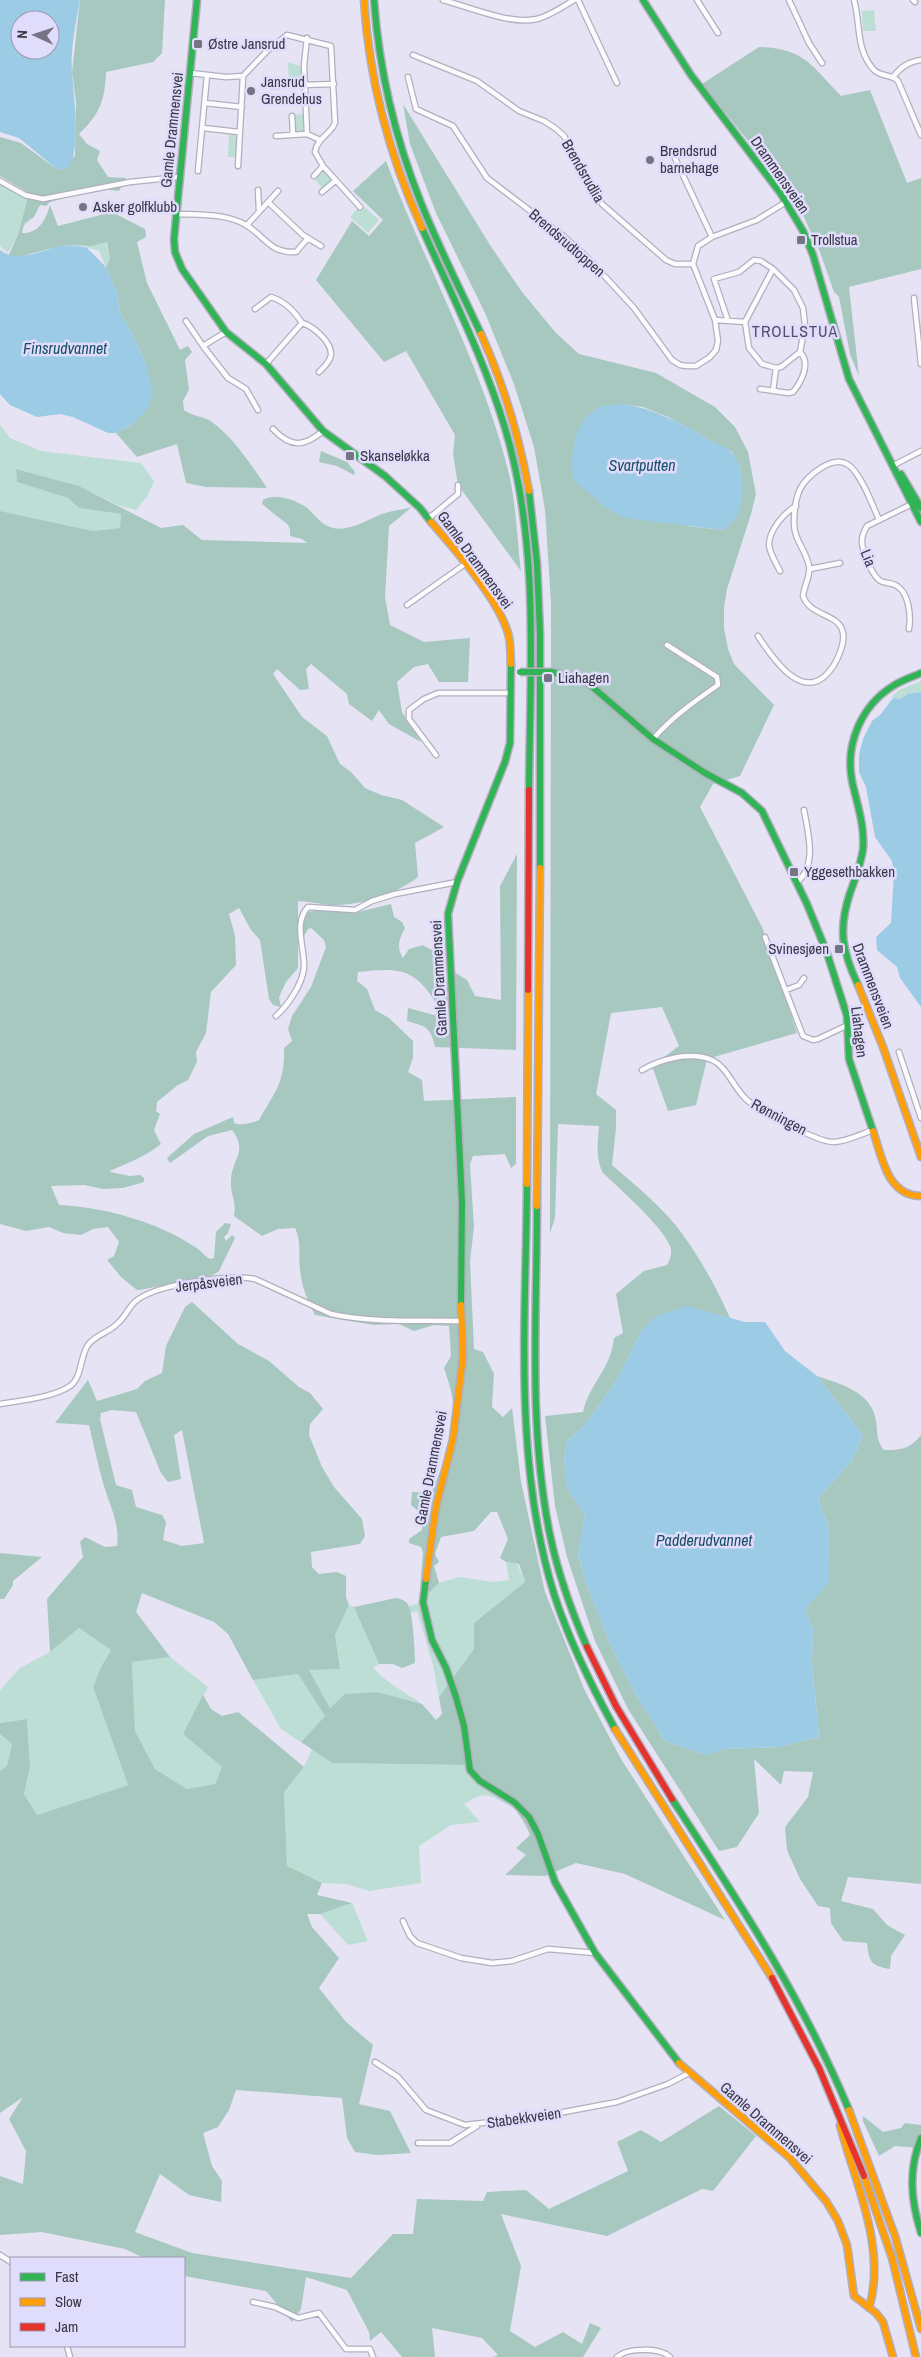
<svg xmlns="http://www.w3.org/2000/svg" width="921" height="2357" font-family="'Archivo Narrow',sans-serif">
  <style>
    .green { fill: #bdded4 }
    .forest { fill: #a6c8be; fill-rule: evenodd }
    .water { fill: #9ccbe6; fill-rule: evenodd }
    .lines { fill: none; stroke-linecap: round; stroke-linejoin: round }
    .street-casing { stroke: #b1afbd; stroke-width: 7 }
    .fast-casing { stroke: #b1afbd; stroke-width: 9 }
    .slow-casing { stroke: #b1afbd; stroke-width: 9 }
    .jam-casing { stroke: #b1afbd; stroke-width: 9 }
    .street { stroke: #fbfbfe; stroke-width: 4.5 }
    .fast { stroke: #30b455; stroke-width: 6 }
    .slow { stroke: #ff9f0a; stroke-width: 6 }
    .jam { stroke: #e5322d; stroke-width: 6 }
    .fast-bridge-casing { stroke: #b1afbd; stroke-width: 9; stroke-linecap: butt }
    .fast-bridge { stroke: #30b455; stroke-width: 6 }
    .poi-dot { fill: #767382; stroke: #e0dcfc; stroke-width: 2 }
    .labels { text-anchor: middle; stroke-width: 5; stroke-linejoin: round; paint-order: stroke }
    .poi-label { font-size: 15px; fill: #393744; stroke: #e0dcfc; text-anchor: start }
    .street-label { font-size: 15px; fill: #393744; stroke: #e0dcfc }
    .neighbourhood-label { font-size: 16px; letter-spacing: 1px; fill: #514e68; stroke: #e0dcfc }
    .water-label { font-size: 16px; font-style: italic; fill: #174e64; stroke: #e0dcfc }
  </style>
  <rect width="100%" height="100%" fill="#e6e3f5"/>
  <path class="green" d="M874,10l2,21h-13l-1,-20z
    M288,62l14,5 1,16h-14z
    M305,114l-1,19h-10l-1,-18z
    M229,133h5l2,4v20h-8z
    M323,169l10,12 -10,8 -9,-11z
    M0,178l27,15 12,9 -4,12 -16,18 -11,21 -8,-7z
    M361,204l18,16 -11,13 -18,-16z
    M106,242l4,17 -4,8 -7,-16 -13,-4 1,-2z
    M0,425l10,13 31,13 100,12 13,18 -6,14 -12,15 -18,-5 -39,-19 -63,-17 1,13 51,16 11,10 42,6 -1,14 -27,3 -93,-20z
    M921,681v11l-13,2 -8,5 -7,-1 -1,-2 7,-6z
    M506,1562l11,2 8,18 -51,41v26l-35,48 -6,-32 -16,-54 -8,3v-8l10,-3 20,-20 20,-6 34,5 16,-2z
    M349,1605l5,2 25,57 -6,4c13,14 33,25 49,36l-45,-12 -32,2 -15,14 -21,-38 31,-1 -5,-34z
    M79,1628l32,22 -10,17 -8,20 35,98 -91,30 -13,-21 6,-27 -3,-48 -27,4v-33l20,-22 30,-16z
    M170,1657l38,30 -25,47 39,33 -7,17 -28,5 -32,-20 -20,-38 -3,-69z
    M298,1674l27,42 -24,26 -20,-13 -28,-49z
    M0,1734l12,10 -5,22 -7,5z
    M312,1749l20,14 136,2 41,31 4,12c-22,-12 -26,-19 -49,-4l16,18 -29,3 -32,21 2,37 -52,8 -23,-7 -24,-1 -35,-16 -3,-76 20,-24z
    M352,1903l16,38 -20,4 -28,-31z"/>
  <path class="forest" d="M80,0h85l-3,53 -9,9 -47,10c-1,28 -6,42 -27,62l8,10 13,7 -3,9 11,17 18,1 -7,13c-23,-4 -47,5 -69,11l-4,4 -6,-1 -6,12 -10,6 -2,10c17,1 24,-14 28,-28l8,21 54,-14 33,17 1,8 -9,5 10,41 33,67 8,-4 4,6 -7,8 4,30 -6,11 1,9c8,6 17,6 25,10 24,16 42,45 58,68l-61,-1 -20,-4 -9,-39 -40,13 -21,-24 17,-9 14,-57 -11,-26 -16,-29 -3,-19 -11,-26 4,-8 -3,-17 -16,4 -26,-1 -47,12h-10l11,-25 10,-39 -29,-17v-39l21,6 37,27 17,-14 1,-54 -4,-30z
    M759,47c45,1 53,19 82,49l29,-6 37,93 14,-5v91l-72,18 10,89 -9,-22 -11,-57 -5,-5 -14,-40 -24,-52 -94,-116z
    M403,104l87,141 32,47 34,41 23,21 77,19 59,34 20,20 13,25 8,42 -5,20 -24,75 -3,18v21l4,21 6,15 40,41 -34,71 -27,8 -13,23 63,122 34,104 -90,26 -11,46 -28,6 -16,-45 27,-20 -17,-39 -51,6 -15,81 20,16v18l-4,37c23,20 53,44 71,70 19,26 34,54 47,83l-11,-3 -77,15 -27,53 -31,43 -17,15 -3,20 3,27 18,27 -7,39 7,26 25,64 25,49 30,48 41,14 20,-6 53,-2 40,-10 -7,-74 1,-33 -8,-21 25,-78 -12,-33 34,-37 11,-26 -46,-59c24,8 55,16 59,45 2,12 0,20 8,29 17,0 26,-1 37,-15v449l-73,-7 -7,24 32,8 14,16 18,10 -14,21 -1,13c-19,-3 -21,-7 -23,-26l-24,-2 -12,-18 -1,-15 -12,-2 -18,-27 -13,-29 -2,-23 23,-30 5,-25 -29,-1 -3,14 -27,-26 5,54 -22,34 -18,4 -91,-142 -33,-68 -28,-84 -12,-51 -10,-90 38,-4c6,-28 28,-43 31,-74l9,-5 -7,-39 28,-23 23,-6c4,-6 6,-14 2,-21 -10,-21 -48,-54 -66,-71 -8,-16 -5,-31 -4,-47l-41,-2 -3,94 -5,15 1,-630 -6,-93 -11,-63 -20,-63 -29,-71 -49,-100 -26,-69zM623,404l20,3 25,10 64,35 8,17 1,11 -18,50 -36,-4z
    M386,161c39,104 95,201 122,309 8,30 9,70 13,101l-63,-86 -5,-31 2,-19 -49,-84 -22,11 -68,-82 36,-59 17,15 14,-16 -30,-29z
    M321,451l26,11 8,10 -1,3 -17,-9 -18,-4z
    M16,469l63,17 82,42 22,-3 19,15 105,3 -5,-4 -12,-3c1,-12 -3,-12 -12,-19 -6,-4 -10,-9 -16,-13l1,-4c11,-8 33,0 43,7 8,6 14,17 24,20 18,7 39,-9 55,-14 9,-3 18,-3 27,-6l-23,19 -4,71 5,28 34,17 46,-4 -2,44h-29l-11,-18 -14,3 -17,15 5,30 19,30 -32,-18 -10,-14 -7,11 -23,-17 -2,-10 -36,-30 -5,5 3,20 -9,1 -23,-21 -4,5 29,43 25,19 13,28 11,8 14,16 16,7 21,5 42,27 -29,16 3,34c-24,18 -58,29 -88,28 -11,-1 -22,-4 -32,-4v67l-12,14 -7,15 2,10 -8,-2 -4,-6 -9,-59 -9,-10 -12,-22 -10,6 6,22 1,29 -25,27 -5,41 -10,19 1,10 -9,18 -10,5 -21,17 -1,9 4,3 -6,16 7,14c-15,12 -33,19 -51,27v1l20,4 10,-1 4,3v4l-21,6 -20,1 -19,-4 -33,1 8,19c45,2 99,17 136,42 6,3 9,9 15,12l4,-1 2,-26 9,-9 6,1 -3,9 -4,4 2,4 6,-6 3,3 -16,33 -6,4 -68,14 -8,1 -15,-12 -15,-18 7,-4 5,-14 -11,-15 -15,2 -12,6 -18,-2 -14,-6 -23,4 -26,-7v-713l93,20 27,-3 1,-14 -42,-6 -11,-10 -51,-16z
    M517,854l-1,196 -81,-3c-5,-21 -8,-20 -28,-26l1,-13 26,7 8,-2c-24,-42 -36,-47 -84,-41l-1,9 10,8 8,21 14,8 24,23v17l-5,14 14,8 2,21 92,-4v67l-5,4 -6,-14 -32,2 -3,8 4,63 -4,34 4,88 9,3 11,22 -2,33 11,10 9,-9 9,74 24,110 40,99 36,68 104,161 -100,-46 -49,-11 -31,13 -40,-1 21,-20 -10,-7 14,-13c-5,-15 -16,-24 -21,-39l-32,-19 -9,-12 -136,-2 -31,-21 24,-26 -27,-42 -45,6 -25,-46 -14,-12 -72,-29 -6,19 34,45 -38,5 3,69 20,38 32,20 28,-5 7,-17 -39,-33 20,-39 8,14 11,7 16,-4 66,55 -20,25 3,74 35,17 -5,12 35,8 -32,11h-13l5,13 27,31 -20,30 27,34 27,23 -14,59 31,7 21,42 -34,2 -22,-3 -8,-14 -5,-40 -106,-8 -7,20 -11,17 -15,6 9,33 10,15 -1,21 -32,-7 -29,-21 -25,58 57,21 159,25 42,-44h20l4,-35 66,2 4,-9 39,-2 23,19 79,-38 -11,-29 24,-12 20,12 58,-36 37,30 -43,55 -11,-2 -95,47 -106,-22 20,52 -11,65 25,16 28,-15 19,12 8,-21 11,5 -18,29h-90l5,-2 -16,-17 -50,-10 3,29h-33l-21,-25 -11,9 -1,-9 -22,-42 -41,-13 -5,32 -9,13 -26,-31 -82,-15v-18h-40l-19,-9 -83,-17 -42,3v-59l23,8 3,-33 -17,-32 14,-22 -23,16v-342l7,-5 5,-22 -12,-10v-11l27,-4 3,48 -6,27 13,21 91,-30 -35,-98 8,-20 10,-17 -32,-22 -29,24 -3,-53 36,-42 -3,-15 5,-5 20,10 12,-1c3,-22 -7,-40 -13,-60 -6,-20 -10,-40 -15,-61l-34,-2 33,-43 9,21 40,-12 8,-8 17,-8 4,-27 19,-39 7,-5 46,42 31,17 30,26 11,6 13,16 -13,15 -1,11 13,32 12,20 28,32 3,17 -5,8 -49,8 1,15 7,7 18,-2 9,4v21l3,8 -14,30 5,34 -31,1 21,38 15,-14 32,-2 45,12 14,16 6,-6 -3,-17 35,-48v-26l51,-41 -6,-18 -13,-2 -6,-4 8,-19 -11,-27h-6l-17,19 -33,6 -6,17 4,8 -5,4 5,17 -20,20 4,-51 -2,-5 -12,-4v-4l13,-9v-16l-11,-9 1,-13 19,1c12,-26 21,-54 22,-83 1,-14 -5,-29 -9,-42l7,-12 -2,-30 -15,-1 -20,6 -15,-7 -25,1 -59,-10c-8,-15 -13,-28 -15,-45 -2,-15 2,-27 -5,-42l-17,1 -16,7 -28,-20c3,-15 -4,-21 -3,-35 0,-22 18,-29 1,-51l-24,6 -38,27 -3,-5 27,-24 39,-17 1,6c6,3 19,0 25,-3 16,-29 26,-37 25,-72l8,-7 -4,-12 4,-13 19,-29 15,-40 -2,-7 -13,-12 -3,1 -4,7v-15l4,-9 11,-2 35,3 37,-9 3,13 8,5 3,6c-6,12 -9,19 -2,30l6,-9 14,-4 23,13 8,14 13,8 8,16 26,4 -1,-114zM112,1410l24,2 25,61 7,9 13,-3 -7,-44 8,-5 22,113 -22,3 -19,-6 3,-18 -4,-7 -26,-8 -4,-17 -16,-5 -16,-66 1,-6z
    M0,1553l42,4 -29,24v4l-9,14h-4z
    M396,1598c4,1 8,2 11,5 6,8 8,48 8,60l-13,5 -9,-4h-14l-25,-57z
    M863,2116l20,16 18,-4 4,-5 16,2v23l-26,-2 -16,10 -16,-35z"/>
  <path class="water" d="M0,0h80c-4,23 -10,49 -8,73 2,27 9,71 -3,95l-11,2 -39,-32 -19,-6zM20,20h30v30h-30z
    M65,245l21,2 20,20 11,26 3,19 16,29 11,26 6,25 -5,16 -15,16 -17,9h-8l-35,-16 -13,-3 -23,3 -27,-12 -10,-11v-144c17,14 45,-1 65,-5z
    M624,404c31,5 56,19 84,35 7,4 17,7 23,13 10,9 13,35 11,47 -2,14 -6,23 -19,31l-99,-12 -22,-13 -29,-26c-3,-25 1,-60 27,-72 7,-2 16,-2 24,-3z
    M921,692v315l-21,-29 -3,-11 -20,-17 -1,-13 15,-14 3,-51 -2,-11 -17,-24 -9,-50 -7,-15v-17l4,-16 9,-18 9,-7 12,-16 7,1 8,-5z
    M688,1306l57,16h20l20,29 32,25 46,59 -11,26 -34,37 12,33 -1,52 -24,26 8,21 -1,33 7,74 -40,10 -53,2 -20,6 -41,-14 -30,-48 -25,-49 -25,-64 -7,-27 7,-38 -18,-27 -3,-27 3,-20 17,-15 31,-43 27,-53 14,-14z"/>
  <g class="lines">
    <defs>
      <path id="street" d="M443,0c26,7 67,25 94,19 13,-3 25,-12 37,-19
        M578,0l39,83
        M697,0l21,33
        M789,0l20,43 13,20
        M854,0c7,24 1,49 20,70 7,7 18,4 24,11l23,54
        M913,0l2,2
        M307,38l-3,27 3,69 13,6
        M413,55l64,26 42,30 25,10 11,7 9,8 38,68 64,56 9,4h18
        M190,73l36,4 17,-1 25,-26 19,-15 44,11 4,77c-5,12 -18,15 -20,29l8,14 37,41
        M408,77l8,32 37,17 34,52 75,57 25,22 47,51 38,52 8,5 7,1h9l14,-9 6,-7 2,-9 -3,-21 -22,-56 5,-18 14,-9 45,-17 29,-18
        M893,77c8,-10 15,-15 28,-17
        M272,86l62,-2
        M205,103l37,4
        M292,116l1,19
        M203,128l36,4
        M276,136l31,-2
        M674,156l38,81
        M238,166l5,-90
        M198,171l9,-96
        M314,176l9,-10
        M0,181l25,14 18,4 87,-17 49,-5
        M258,190l1,21
        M322,192l13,-11
        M268,202l35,33 18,11
        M176,214c22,1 50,-1 70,11 20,12 23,28 50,27l12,-14
        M247,225l31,-34
        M914,298l7,66
        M255,309l16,-12c13,4 24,15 31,26l-36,41
        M715,320l30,2 28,-53 21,21 9,18 2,18 -5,26 -19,15 -5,1 -14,-4 -13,-16 -4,-26
        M186,321l17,25
        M728,321l-14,-42 25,-7 15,-12 7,1 12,8
        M302,323c11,3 30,19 29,32 -1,7 -7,12 -12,17
        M226,332l-23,14 25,32 18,11 12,21
        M760,389l28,4 5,-1c9,-11 18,-29 7,-40
        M773,391l3,-23
        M273,429c18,19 31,18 50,2
        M894,465l27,-14
        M429,518l29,-24v-9
        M810,569l30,-6
        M780,571c-4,-8 -10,-17 -11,-26 0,-15 15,-32 27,-39
        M407,605l58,-41
        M909,629c2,-13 0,-36 -12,-43 -6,-4 -13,-2 -18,-6 -8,-7 -17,-29 -17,-39 0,-6 2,-10 5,-15l47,-23
        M758,636c17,26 49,72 76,29 5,-9 11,-21 9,-32 -3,-20 -33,-16 -40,-37 1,-10 8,-21 6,-30 -3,-16 -15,-26 -15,-43 0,-10 2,-25 6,-34 7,-13 32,-34 47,-25 13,7 26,42 32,56
        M653,739c19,-22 42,-38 65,-54l-1,-8 -50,-32
        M436,755l-27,-36v-9l15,-11 14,-6h73
        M796,883c22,-17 12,-50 8,-73
        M765,937l38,99 10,4 5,-1 30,-14
        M786,990l13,-5 5,-7
        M276,1016c12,-11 26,-31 28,-48 1,-19 -11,-45 4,-61l47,3 17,-9 23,-7 62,-12
        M899,1052l22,66
        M642,1070c19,-11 48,-19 70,-10 14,6 22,27 32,37 10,12 74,45 89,45 13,0 28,-8 40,-12
        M0,1404c19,-3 55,-7 70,-18 12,-8 10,-30 18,-41 8,-11 21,-12 30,-22 8,-7 11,-17 19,-23 22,-16 93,-26 118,-21l76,35c42,9 87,6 130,7
        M403,1921l7,15 7,7 44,15 31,5 20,-2 36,-12 47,4
        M375,2062l23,15 28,33 39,15 78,-9 74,-14 51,-18 21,-11
        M418,2143h32l27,-17
        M0,2255l11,7
        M253,2302l22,5 23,11 21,-5 27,36h24l3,8
        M67,2346l3,11
        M617,2357c10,-9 42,-10 53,0"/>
      <path id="fast" d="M197,0l-23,239 1,13 7,17 44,63 40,32 57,67 62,45 35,32 11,14
        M374,0c5,70 21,138 47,203 18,45 40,88 60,131
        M643,0l48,75 90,119 22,37 10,24 36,124 72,143
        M422,228c29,66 62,130 83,200 35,116 25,243 24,362
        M901,474l20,34
        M529,491l8,72 3,70v235
        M551,672l19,4 19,8 64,55 52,34 37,20 20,18 45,93 20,49 20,63 2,43 24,72
        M858,985c-16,-34 -20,-56 -8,-92 5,-14 11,-29 13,-44 2,-23 -6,-45 -11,-68 -7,-37 9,-75 41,-95 9,-6 19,-9 28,-13
        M527,1184c-1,136 -14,278 27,410 15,47 37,91 61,135
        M537,1206c0,109 -9,221 13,329 8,39 21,75 37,112
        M461,1305l1,-103 -14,-288 9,-32 48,-120 5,-19 1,-79
        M426,1579l-3,23 9,38 14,28 10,29 8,29 6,44 10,11 34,21 15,15 9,17 17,48 40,71 84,110
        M672,1799c65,100 131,200 177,311
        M921,2138c-13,32 -10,63 0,95"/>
      <path id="slow" d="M364,0c5,80 25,155 58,228
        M481,334c23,51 38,102 48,157
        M431,522c24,27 67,77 77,111 3,9 2,21 3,31
        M858,985l25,62 38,110
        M873,1131c9,26 14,65 48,65
        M527,1184l1,-194
        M537,1206l3,-338
        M426,1579l10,-72 17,-68 10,-82 -2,-52
        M615,1729l157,249
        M679,2063l111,95 36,43 12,20 9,24 7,51 22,17 7,9 10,35
        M849,2110l46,126 26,93
        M840,2125c15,58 47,123 29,183
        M864,2176l28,82 24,99"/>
      <path id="jam" d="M528,990l1,-200
        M587,1647l29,59 56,93
        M772,1978l47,90 45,108"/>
    </defs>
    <use href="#street" class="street-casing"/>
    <use href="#fast" class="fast-casing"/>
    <use href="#slow" class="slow-casing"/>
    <use href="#jam" class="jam-casing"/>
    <use href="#street" class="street"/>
    <use href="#fast" class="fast"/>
    <use href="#slow" class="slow"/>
    <use href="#jam" class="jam"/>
    <defs>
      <path id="fast-bridge" d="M520,672h31"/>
    </defs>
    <use href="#fast-bridge" class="fast-bridge-casing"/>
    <use href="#fast-bridge" class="fast-bridge"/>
  </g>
  <g class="poi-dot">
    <rect x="193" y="39" width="10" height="10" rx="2.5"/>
    <circle cx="251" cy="91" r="5"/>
    <circle cx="650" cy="160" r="5"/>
    <circle cx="83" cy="207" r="5"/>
    <rect x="796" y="235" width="10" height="10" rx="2.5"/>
    <rect x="345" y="451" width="10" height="10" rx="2.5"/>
    <rect x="543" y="673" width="10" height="10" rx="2.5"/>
    <rect x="789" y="867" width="10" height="10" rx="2.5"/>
    <rect x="834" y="944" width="10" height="10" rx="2.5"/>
  </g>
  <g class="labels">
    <g class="poi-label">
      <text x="208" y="49">Østre Jansrud</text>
      <text x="261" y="87">Jansrud<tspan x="261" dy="17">Grendehus</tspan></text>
      <text x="660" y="156">Brendsrud<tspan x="660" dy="17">barnehage</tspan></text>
      <text x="93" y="212">Asker golfklubb</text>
      <text x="811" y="245">Trollstua</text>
      <text x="360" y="461">Skanseløkka</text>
      <text x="558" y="683">Liahagen</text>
      <text x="804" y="877">Yggesethbakken</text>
      <text x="829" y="954" text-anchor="end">Svinesjøen</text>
    </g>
    <g class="street-label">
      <text transform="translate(172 130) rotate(-84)" y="5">Gamle Drammensvei</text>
      <text transform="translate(583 171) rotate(60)" y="5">Brendsrudlia</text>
      <text transform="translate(780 175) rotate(55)" y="5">Drammensveien</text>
      <text transform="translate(567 243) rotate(41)" y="5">Brendsrudtoppen</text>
      <text transform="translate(868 558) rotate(68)" y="5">Lia</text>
      <text transform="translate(475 560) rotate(54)" y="5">Gamle Drammensvei</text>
      <text transform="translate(439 978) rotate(-93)" y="5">Gamle Drammensvei</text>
      <text transform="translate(873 986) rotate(69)" y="5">Drammensveien</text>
      <text transform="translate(859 1032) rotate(83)" y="5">Liahagen</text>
      <text transform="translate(779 1117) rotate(28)" y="5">Rønningen</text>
      <text transform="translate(209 1283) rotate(-7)" y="5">Jerpåsveien</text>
      <text transform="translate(431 1468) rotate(-79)" y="5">Gamle Drammensvei</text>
      <text transform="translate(524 2118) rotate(-8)" y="5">Stabekkveien</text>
      <text transform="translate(766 2123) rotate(41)" y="5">Gamle Drammensvei</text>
    </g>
    <g class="neighbourhood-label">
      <text x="795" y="337">TROLLSTUA</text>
    </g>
    <g class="water-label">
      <text x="65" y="354">Finsrudvannet</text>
      <text x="642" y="471">Svartputten</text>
      <text x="704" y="1546">Padderudvannet</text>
    </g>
  </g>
  <rect x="10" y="2257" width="175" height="90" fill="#e0dcfc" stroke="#9d9ab2"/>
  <rect x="20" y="2273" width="25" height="8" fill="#30b455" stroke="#9d9ab2"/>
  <text x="55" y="2282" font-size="15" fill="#393744">Fast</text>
  <rect x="20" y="2298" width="25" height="8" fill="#ff9f0a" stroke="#9d9ab2"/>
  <text x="55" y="2307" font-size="15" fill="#393744">Slow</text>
  <rect x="20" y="2323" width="25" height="8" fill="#e5322d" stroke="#9d9ab2"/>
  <text x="55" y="2332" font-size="15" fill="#393744">Jam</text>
  <g transform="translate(35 35) rotate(273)"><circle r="24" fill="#e0dcfc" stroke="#9d9ab2"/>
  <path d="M0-4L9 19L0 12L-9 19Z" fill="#767382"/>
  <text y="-8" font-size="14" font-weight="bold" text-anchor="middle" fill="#393744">N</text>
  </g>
</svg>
